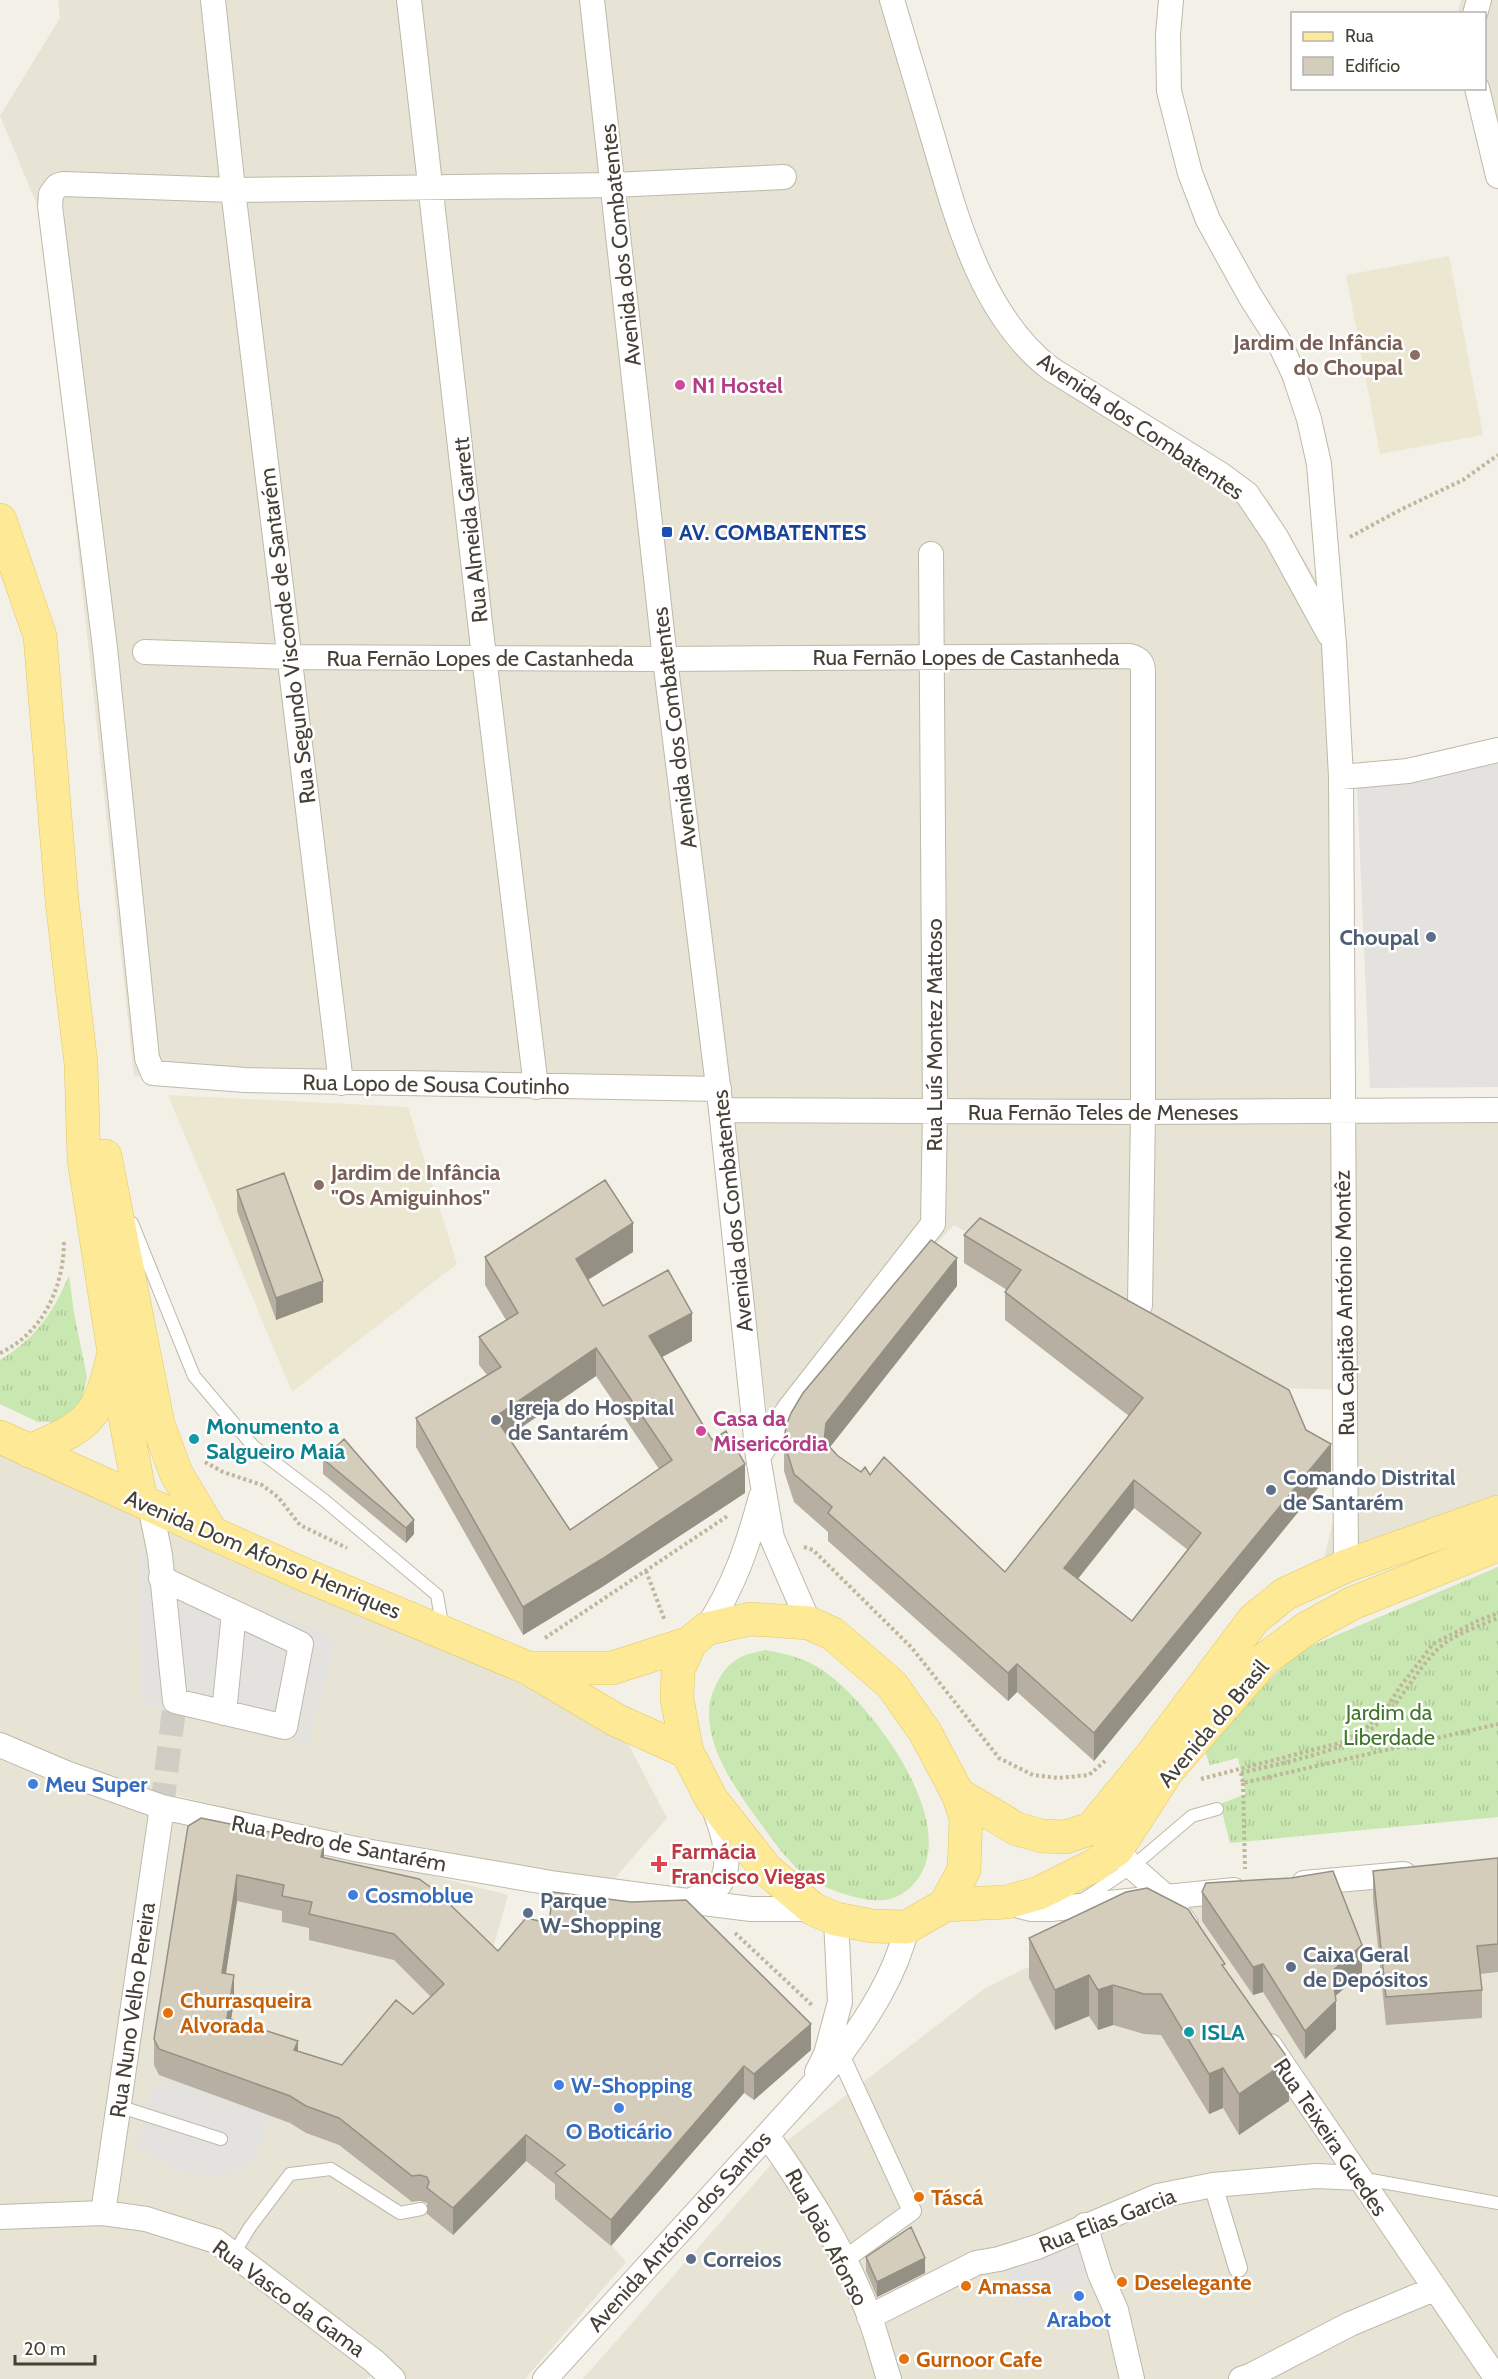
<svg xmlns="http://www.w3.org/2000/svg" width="1498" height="2379" font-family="Cabin,sans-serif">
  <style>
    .residential { fill: #e7e3d5 }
    .education { fill: #ece7d1 }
    .grass { fill: url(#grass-tufts) }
    .parking { fill: #e4e2df }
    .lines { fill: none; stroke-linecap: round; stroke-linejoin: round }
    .minor-tunnel { stroke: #d0cdc4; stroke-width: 24; stroke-dasharray: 24 12; stroke-linecap: butt }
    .service-casing { stroke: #beb9a9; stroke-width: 14 }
    .pedestrian-casing { stroke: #beb9a9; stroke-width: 20 }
    .minor-casing { stroke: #beb9a9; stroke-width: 26 }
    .primary-casing { stroke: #e2c866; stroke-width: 34 }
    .path { stroke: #c0b69b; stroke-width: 4; stroke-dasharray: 3 3; stroke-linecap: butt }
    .service { stroke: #fff; stroke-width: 12 }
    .pedestrian { stroke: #fff; stroke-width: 18 }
    .minor { stroke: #fff; stroke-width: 24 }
    .primary { stroke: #fde996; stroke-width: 33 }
    .wall { fill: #b7b0a2; fill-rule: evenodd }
    .shaded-wall { fill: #959084 }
    .building { fill: #d5cdbc; stroke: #959084; stroke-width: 1.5; fill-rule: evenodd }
    .education-dot { fill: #8d6e63; stroke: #fff; stroke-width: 2 }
    .hotel-dot { fill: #d1479c; stroke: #fff; stroke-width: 2 }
    .transit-dot { fill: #1a4fb4; stroke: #fff; stroke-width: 2 }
    .service-dot { fill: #5c6f8a; stroke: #fff; stroke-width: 2 }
    .worship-dot { fill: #6b7280; stroke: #fff; stroke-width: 2 }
    .culture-dot { fill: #0f9aa8; stroke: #fff; stroke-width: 2 }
    .shop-dot { fill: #3f7fe0; stroke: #fff; stroke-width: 2 }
    .health-dot { fill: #e0444e; stroke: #fff; stroke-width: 2 }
    .food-dot { fill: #e8710a; stroke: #fff; stroke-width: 2 }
    .labels { text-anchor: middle; stroke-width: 5; stroke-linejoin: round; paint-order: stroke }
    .street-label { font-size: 22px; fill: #464136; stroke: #fff }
    .education-label { font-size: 22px; font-weight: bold; fill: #785e54; stroke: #fff; text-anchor: end }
    .hotel-label { font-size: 22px; font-weight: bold; fill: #b23c85; stroke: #fff; text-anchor: start }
    .transit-label { font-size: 22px; font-weight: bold; fill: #164399; stroke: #fff; text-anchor: start }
    .service-label { font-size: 22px; font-weight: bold; fill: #4e5e75; stroke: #fff; text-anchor: start }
    .worship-label { font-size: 22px; font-weight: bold; fill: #5b616d; stroke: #fff; text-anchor: start }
    .culture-label { font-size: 22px; font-weight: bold; fill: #0d838f; stroke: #fff; text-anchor: start }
    .park-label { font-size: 22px; fill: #40772a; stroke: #fff }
    .shop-label { font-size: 22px; font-weight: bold; fill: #366cbe; stroke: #fff; text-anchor: start }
    .health-label { font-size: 22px; font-weight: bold; fill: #be3a42; stroke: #fff; text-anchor: start }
    .food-label { font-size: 22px; font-weight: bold; fill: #c56008; stroke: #fff; text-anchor: start }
  </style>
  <defs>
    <pattern id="grass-tufts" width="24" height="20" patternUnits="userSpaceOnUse" patternTransform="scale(1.5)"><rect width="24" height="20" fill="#c9e7b0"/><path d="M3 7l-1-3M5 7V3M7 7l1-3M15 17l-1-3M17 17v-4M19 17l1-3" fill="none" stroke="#aec798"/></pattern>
  </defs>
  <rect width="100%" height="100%" fill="#f3f0e7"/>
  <path class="residential" d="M58,0h523l135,1089 -582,-13 -91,-857 -43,-103 60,-98z
    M585,0h312l67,257 72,101 232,142 58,96 23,519 -628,-11z
    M1461,0h37v180l-14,-92v-74h-26z
    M728,1117l770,3v402l-184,76 33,-132 2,-76 -111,-3 -284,-162 -185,200z
    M0,1450l374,160 250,126 43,82 -52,60 -88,4 -474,-117 -53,-24z
    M0,1750l167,58 341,87 -30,107 -188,120 16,11 33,12 113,89 74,-73 39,30 61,71 -101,117h-141l-9,-5 -9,5h-366z
    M1498,1862v517h-915l198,-226 7,-13 196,-151 154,-76 68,-27z"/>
  <path class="education" d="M1449,256l34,179 -103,19 -34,-179z
    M168,1095l240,12 49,157 -165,128z"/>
  <path class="grass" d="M69,1275l5,38 13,64 -6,27 -22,18h-21l-38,-18v-44c35,-21 54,-48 69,-85z
    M1498,1567v250l-268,26 -10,-39 26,-10 -8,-36 -28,7 -5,-13 37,-45 57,-56z
    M765,1650c22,4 40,8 59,21 47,33 127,140 99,199 -6,13 -18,25 -33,29 -21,6 -63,-9 -81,-21 -21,-15 -36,-38 -51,-58 -26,-36 -65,-90 -42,-135 5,-11 12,-21 23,-27 7,-4 18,-6 26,-8z"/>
  <path class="parking" d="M1498,757v330l-128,1 -13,-301z
    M139,1548l49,34 148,55 -28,108 -167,-41z
    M173,2080l98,36 -18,48 -27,12 -44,-3 -47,-27 17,-57z
    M1084,2230l14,51 -82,24 -13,-45z"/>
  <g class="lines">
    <path class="minor-tunnel" d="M162,1807l13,-106"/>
    <defs>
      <path id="service" d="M132,1223l62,153 59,70 71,54 113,95 6,35
        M1081,1901l51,-34 60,-51 25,-7
        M118,2106l103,33
        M1360,2178l138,25
        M233,2255l17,-28 40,-53 41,-5 69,44 21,-4"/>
      <path id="pedestrian" d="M840,2055l72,156 -68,49
        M1213,2185l25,83"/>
      <path id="minor" d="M213,0l20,190 108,893
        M409,0l75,657 52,430
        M592,0l73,659 56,451 37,347 14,81 37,85
        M892,0c14,47 28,94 42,141 23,79 48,175 117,228l169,105 27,20 29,43 53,97
        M1171,0l-3,35 1,56 21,82 18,47 42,76 28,44 16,34 15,45 10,45 15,180 7,133 5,789
        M1475,14l4,-14
        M1477,88l21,88
        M145,652l145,5 375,2 464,-3c9,2 14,5 14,16v440l-3,193
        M1341,777l67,-6 90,-21
        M719,1089l-474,-9 -92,-7 -6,-15 -42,-410 -55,-442 1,-12 6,-8 6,-2 170,6 380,-5 171,-8
        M721,1110l422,2 355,-2
        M758,1457l31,-48 144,-185 2,-112 -4,-558
        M150,1505l10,50 15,146 110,26 16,-83 -140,-66
        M706,1629c28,-42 42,-84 55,-132
        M224,1713l10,-100
        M0,1745l66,28 96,34 198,43 197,34 91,12 103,13h62
        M1117,1849l15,18 33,29 21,28
        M1304,1883l100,-9
        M688,1901c8,-3 20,-6 26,-11 22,-18 10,-55 2,-76
        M1012,1904l19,5h20l183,-19
        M1270,2046l227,333
        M817,2072l9,-18 14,-52 -4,-83
        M767,2135c37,53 74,109 98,170 10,23 16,50 24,74
        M103,2213l59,-406
        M0,2217l103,-4 43,6 70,22 158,120 19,18
        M1085,2225l15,49 16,36 16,69
        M869,2317l107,-54 23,-4 38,-12 121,-51 55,-11 103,-9 44,2
        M545,2379l295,-324c29,-39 56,-81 67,-128
        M1241,2379l11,-4 98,-51 84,-35"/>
      <path id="primary" d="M0,520l40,116 22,265 19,163 3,96 35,225 22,116
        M105,1156l53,268 18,49 35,59
        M0,1437l305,138 223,93 88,52 71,32
        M29,1451c56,-24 69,-30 83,-91
        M750,1619l59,4 24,11 59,51 33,47 33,62 8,24 -2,52 -19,35 -38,22 -35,-1 -36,-7 -23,-10 -47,-40 -54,-69 -25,-48 -10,-53 1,-29 12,-27 16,-14z
        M530,1668h82l78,-25
        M958,1794l59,35 25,7 24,1 26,-9 59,-72 103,-137 31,-25 61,-28 152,-54
        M945,1905l62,-3 32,-9 54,-27 24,-17 51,-79 97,-111 42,-31 46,-25 145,-58"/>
    </defs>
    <use href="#service" class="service-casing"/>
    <use href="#pedestrian" class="pedestrian-casing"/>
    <use href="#minor" class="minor-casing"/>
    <use href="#primary" class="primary-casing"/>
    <path class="path" d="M1350,537l52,-28 61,-29 35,-25
      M0,1353c43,-20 64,-66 64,-112
      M205,1462l18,10 39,13 16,12 22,28 47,23
      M804,1547l9,3 99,98 87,110 34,17 25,3 31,-3 16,-14
      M646,1571l19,50
      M545,1638l184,-123
      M1241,1773c35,-9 97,-20 125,-40 30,-21 46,-58 71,-83 13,-14 44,-25 61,-32
      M1241,1773l2,10 255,-59
      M1201,1779l142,-37 22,-13 20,-19 15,-23 33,-43 44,-23 21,-8
      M1243,1783l2,86
      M735,1933l78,73"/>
    <use href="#service" class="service"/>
    <use href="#pedestrian" class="pedestrian"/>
    <use href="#minor" class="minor"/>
    <use href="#primary" class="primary"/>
  </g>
  <path class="wall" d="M237,1190l86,112 -47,18 -39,-109z
    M964,1235l342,195 25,42 -237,289 -77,-69 -9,9 -180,-160v-9l-34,-30 -10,-31v-29l173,-156 -127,161 8,9 23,16 9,3 135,97 124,-156 -124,-96v-28l2,-2 -43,-27zM1134,1508l54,42 -56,71 -54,-42z
    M633,1252l-45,28 15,26 89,35 -30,16 50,83 33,53 -143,94 -79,48 -107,-188v-29l71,-43 -8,-10v-28l27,-17 -21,-35v-28zM596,1376l63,93 -89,61 -62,-93z
    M323,1459l91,75 -8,9 -83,-69z
    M201,1818l123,40 174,93 313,99 -57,50 -10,-7 -133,153 -56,-47v-15l-29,-23 -73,74 -26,-21v-11l-7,-2 -8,1 -73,-57 -33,-12 -16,-10 -131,-48 -5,-10v-26zM237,1901l45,10v11l27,6v12l85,20 37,37 -18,17 -71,51 -44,-14 -67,-32 3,-18 -8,-28z
    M1498,1858v114l-18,2 2,16v28l-96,7 -13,-126v-28z
    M1202,1892l160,81 -27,23 1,33 -31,30 -42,-67 -10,3 -51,-74z
    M1029,1938l196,31 64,132 -50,34 -16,-27 -14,6 -48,-79 -17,-1 -31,-9 -15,5 -9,-14 -34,14 -26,-52z
    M866,2257l59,16 -48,24 -11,-26z"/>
  <path class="shaded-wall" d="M633,1223v29l-57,35v-28z
    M957,1258v28l-131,166 -2,-11 2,-18z
    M323,1281v21l-47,18v-22z
    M692,1313v28l-43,23v-28z
    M596,1348v28l-101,69v-28z
    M1331,1444v28l-237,289v-28z
    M745,1464v29l-143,94 -79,48v-28z
    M1134,1480v28l-70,88v-28z
    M414,1520v14l-8,9v-15z
    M1017,1664v28l-9,9v-28z
    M324,1843v26l-3,-12z
    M237,1875v26l-15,98v-26z
    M1362,1945v28l-30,26v-28z
    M1263,1964v28l-10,3v-28z
    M234,1975v26l-7,43v-26z
    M1089,1975v41l-34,14v-40z
    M1113,1985v40l-15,5v-40z
    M1336,2001v28l-31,30v-28z
    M811,2024v26l-57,50v-26z
    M298,2041v26l-4,-17z
    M1289,2060v41l-50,34v-41z
    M744,2066v27l-133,153v-26z
    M1223,2068v40l-14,6v-40z
    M526,2135v26l-73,74v-27z
    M925,2258v15l-48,24v-15z"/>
  <path class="building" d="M284,1173l39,108 -47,17 -39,-108z
    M605,1180l28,43 -57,36 27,47 65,-36 24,43 -43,23 63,104 14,-9 19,33 -143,95 -79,48 -107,-189 85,-51 -22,-30 39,-24 -33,-56zM596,1348l76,112 -102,70 -75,-113z
    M980,1218l309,172 17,40 25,14 -237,289 -77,-69 -9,9 -180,-160 4,-6 -38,-33 -10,-32 2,-16 5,-13 12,-20 128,-153 26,18 -131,165 -2,18 14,15 23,16 4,-5 5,8 14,-18 121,115 138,-174 -138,-106 16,-22 -57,-35zM1134,1480l67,53 -69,88 -68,-53z
    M344,1439l70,81 -8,8 -83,-69z
    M201,1818l123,25 -3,14 98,22 17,12 62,60 28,-33 23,5 4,-31 78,10 55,-2 125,124 -57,50 -10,-8 -133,154 -56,-47 10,-8 -39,-30 -73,73 -26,-20 2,-6 -2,-5 -7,-2 -8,1 -73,-58 -33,-12 -16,-10 -131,-47 -5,-10 34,-213zM237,1875l47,10 -2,11 30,6 -3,12 85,20 50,50 -31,30 -17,-14 -54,65 -48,-15 4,-9 -71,-23 7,-43 -12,-2z
    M1498,1858v86l-21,2 5,44 -96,7 -13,-126z
    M1333,1871l29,74 -30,26 4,30 -31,30 -42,-67 -10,3 -51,-75 4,-9 85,-5z
    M1147,1888l41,21 37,55 -3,1 67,95 -50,34 -16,-26 -14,6 -48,-80h-17l-31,-9 -15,5 -9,-15 -34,15 -26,-52 97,-46z
    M911,2227l14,31 -48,24 -11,-25z"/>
  <g class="education-dot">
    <circle cx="1415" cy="355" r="6"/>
    <circle cx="319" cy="1185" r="6"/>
  </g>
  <g class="hotel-dot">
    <circle cx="680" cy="385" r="6"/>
    <circle cx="701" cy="1431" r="6"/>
  </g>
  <rect class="transit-dot" x="661" y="526" width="12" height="12" rx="3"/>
  <g class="service-dot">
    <circle cx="1431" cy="937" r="6"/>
    <circle cx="1271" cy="1490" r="6"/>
    <circle cx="528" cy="1913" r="6"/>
    <circle cx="1291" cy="1967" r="6"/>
    <circle cx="691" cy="2259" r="6"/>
  </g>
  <circle class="worship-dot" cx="496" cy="1420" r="6"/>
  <g class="culture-dot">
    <circle cx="194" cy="1439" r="6"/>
    <circle cx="1189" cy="2032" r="6"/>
  </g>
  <g class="shop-dot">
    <circle cx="33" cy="1784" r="6"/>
    <circle cx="353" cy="1895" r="6"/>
    <circle cx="559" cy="2085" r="6"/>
    <circle cx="619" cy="2108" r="6"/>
    <circle cx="1079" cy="2296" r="6"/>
  </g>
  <path class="health-dot" d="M656 1855h6v6h6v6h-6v6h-6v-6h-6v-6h6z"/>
  <g class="food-dot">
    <circle cx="168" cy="2013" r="6"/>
    <circle cx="919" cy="2197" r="6"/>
    <circle cx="1122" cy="2282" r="6"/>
    <circle cx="966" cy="2286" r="6"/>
    <circle cx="904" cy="2359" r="6"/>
  </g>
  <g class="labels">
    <g class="street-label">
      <text transform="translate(620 245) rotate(-96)" y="8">Avenida dos Combatentes</text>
      <text transform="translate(1141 426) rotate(34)" y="8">Avenida dos Combatentes</text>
      <text transform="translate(470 530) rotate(-96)" y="8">Rua Almeida Garrett</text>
      <text transform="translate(287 636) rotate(-97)" y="8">Rua Segundo Visconde de Santarém</text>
      <text x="966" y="665">Rua Fernão Lopes de Castanheda</text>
      <text x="480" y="666">Rua Fernão Lopes de Castanheda</text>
      <text transform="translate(674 728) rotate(-97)" y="8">Avenida dos Combatentes</text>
      <text transform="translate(934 1035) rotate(-90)" y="8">Rua Luís Montez Mattoso</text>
      <text transform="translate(436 1084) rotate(1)" y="8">Rua Lopo de Sousa Coutinho</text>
      <text x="1103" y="1120">Rua Fernão Teles de Meneses</text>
      <text transform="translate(732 1211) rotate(-96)" y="8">Avenida dos Combatentes</text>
      <text transform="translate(1344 1303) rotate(-91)" y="8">Rua Capitão António Montêz</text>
      <text transform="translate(263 1554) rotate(23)" y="8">Avenida Dom Afonso Henriques</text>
      <text transform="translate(1213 1723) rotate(-50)" y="8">Avenida do Brasil</text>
      <text transform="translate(339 1843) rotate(11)" y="8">Rua Pedro de Santarém</text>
      <text transform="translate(132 2010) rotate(-82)" y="8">Rua Nuno Velho Pereira</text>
      <text transform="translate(1331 2137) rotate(56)" y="8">Rua Teixeira Guedes</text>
      <text transform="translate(1107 2220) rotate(-21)" y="8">Rua Elias Garcia</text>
      <text transform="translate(679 2231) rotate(-48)" y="8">Avenida António dos Santos</text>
      <text transform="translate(827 2237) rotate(62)" y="8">Rua João Afonso</text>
      <text transform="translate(289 2298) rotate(36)" y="8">Rua Vasco da Gama</text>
    </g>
    <g class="education-label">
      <text x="1403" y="350">Jardim de Infância<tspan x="1403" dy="25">do Choupal</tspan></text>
      <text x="331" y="1180" text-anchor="start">Jardim de Infância<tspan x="331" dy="25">"Os Amiguinhos"</tspan></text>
    </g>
    <g class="hotel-label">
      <text x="692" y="393">N1 Hostel</text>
      <text x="713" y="1426">Casa da<tspan x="713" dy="25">Misericórdia</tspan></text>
    </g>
    <g class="transit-label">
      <text x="679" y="540">AV. COMBATENTES</text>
    </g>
    <g class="service-label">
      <text x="1419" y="945" text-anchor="end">Choupal</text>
      <text x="1283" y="1485">Comando Distrital<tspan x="1283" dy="25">de Santarém</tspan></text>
      <text x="540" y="1908">Parque<tspan x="540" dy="25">W-Shopping</tspan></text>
      <text x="1303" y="1962">Caixa Geral<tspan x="1303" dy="25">de Depósitos</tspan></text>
      <text x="703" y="2267">Correios</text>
    </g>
    <g class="worship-label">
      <text x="508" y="1415">Igreja do Hospital<tspan x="508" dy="25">de Santarém</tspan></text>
    </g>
    <g class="culture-label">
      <text x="206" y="1434">Monumento a<tspan x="206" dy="25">Salgueiro Maia</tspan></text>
      <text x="1201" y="2040">ISLA</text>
    </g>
    <g class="park-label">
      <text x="1389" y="1720">Jardim da<tspan x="1389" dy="25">Liberdade</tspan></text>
    </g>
    <g class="shop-label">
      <text x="45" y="1792">Meu Super</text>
      <text x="365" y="1903">Cosmoblue</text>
      <text x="571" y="2093">W-Shopping</text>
      <text x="619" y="2139" text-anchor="middle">O Boticário</text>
      <text x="1079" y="2327" text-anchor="middle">Arabot</text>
    </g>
    <g class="health-label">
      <text x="671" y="1859">Farmácia<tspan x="671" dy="25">Francisco Viegas</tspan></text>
    </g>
    <g class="food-label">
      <text x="180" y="2008">Churrasqueira<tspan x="180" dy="25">Alvorada</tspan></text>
      <text x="931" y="2205">Táscá</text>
      <text x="1134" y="2290">Deselegante</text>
      <text x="978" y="2294">Amassa</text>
      <text x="916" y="2367">Gurnoor Cafe</text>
    </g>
  </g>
  <rect x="1291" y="12" width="195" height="78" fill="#ffffff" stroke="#b5b3af" stroke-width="1.5"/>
  <rect x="1303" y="32" width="30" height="9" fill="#fde996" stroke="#b5b3af" stroke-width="1.5"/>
  <text x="1345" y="42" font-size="18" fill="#464136">Rua</text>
  <rect x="1303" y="57" width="30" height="18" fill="#d5cdbc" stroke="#b5b3af" stroke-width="1.5"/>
  <text x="1345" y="72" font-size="18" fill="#464136">Edifício</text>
  <path d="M15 2355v9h80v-9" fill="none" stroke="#464136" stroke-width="3"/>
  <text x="24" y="2355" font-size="18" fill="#464136" stroke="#ffffff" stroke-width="4.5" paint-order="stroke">20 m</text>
</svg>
